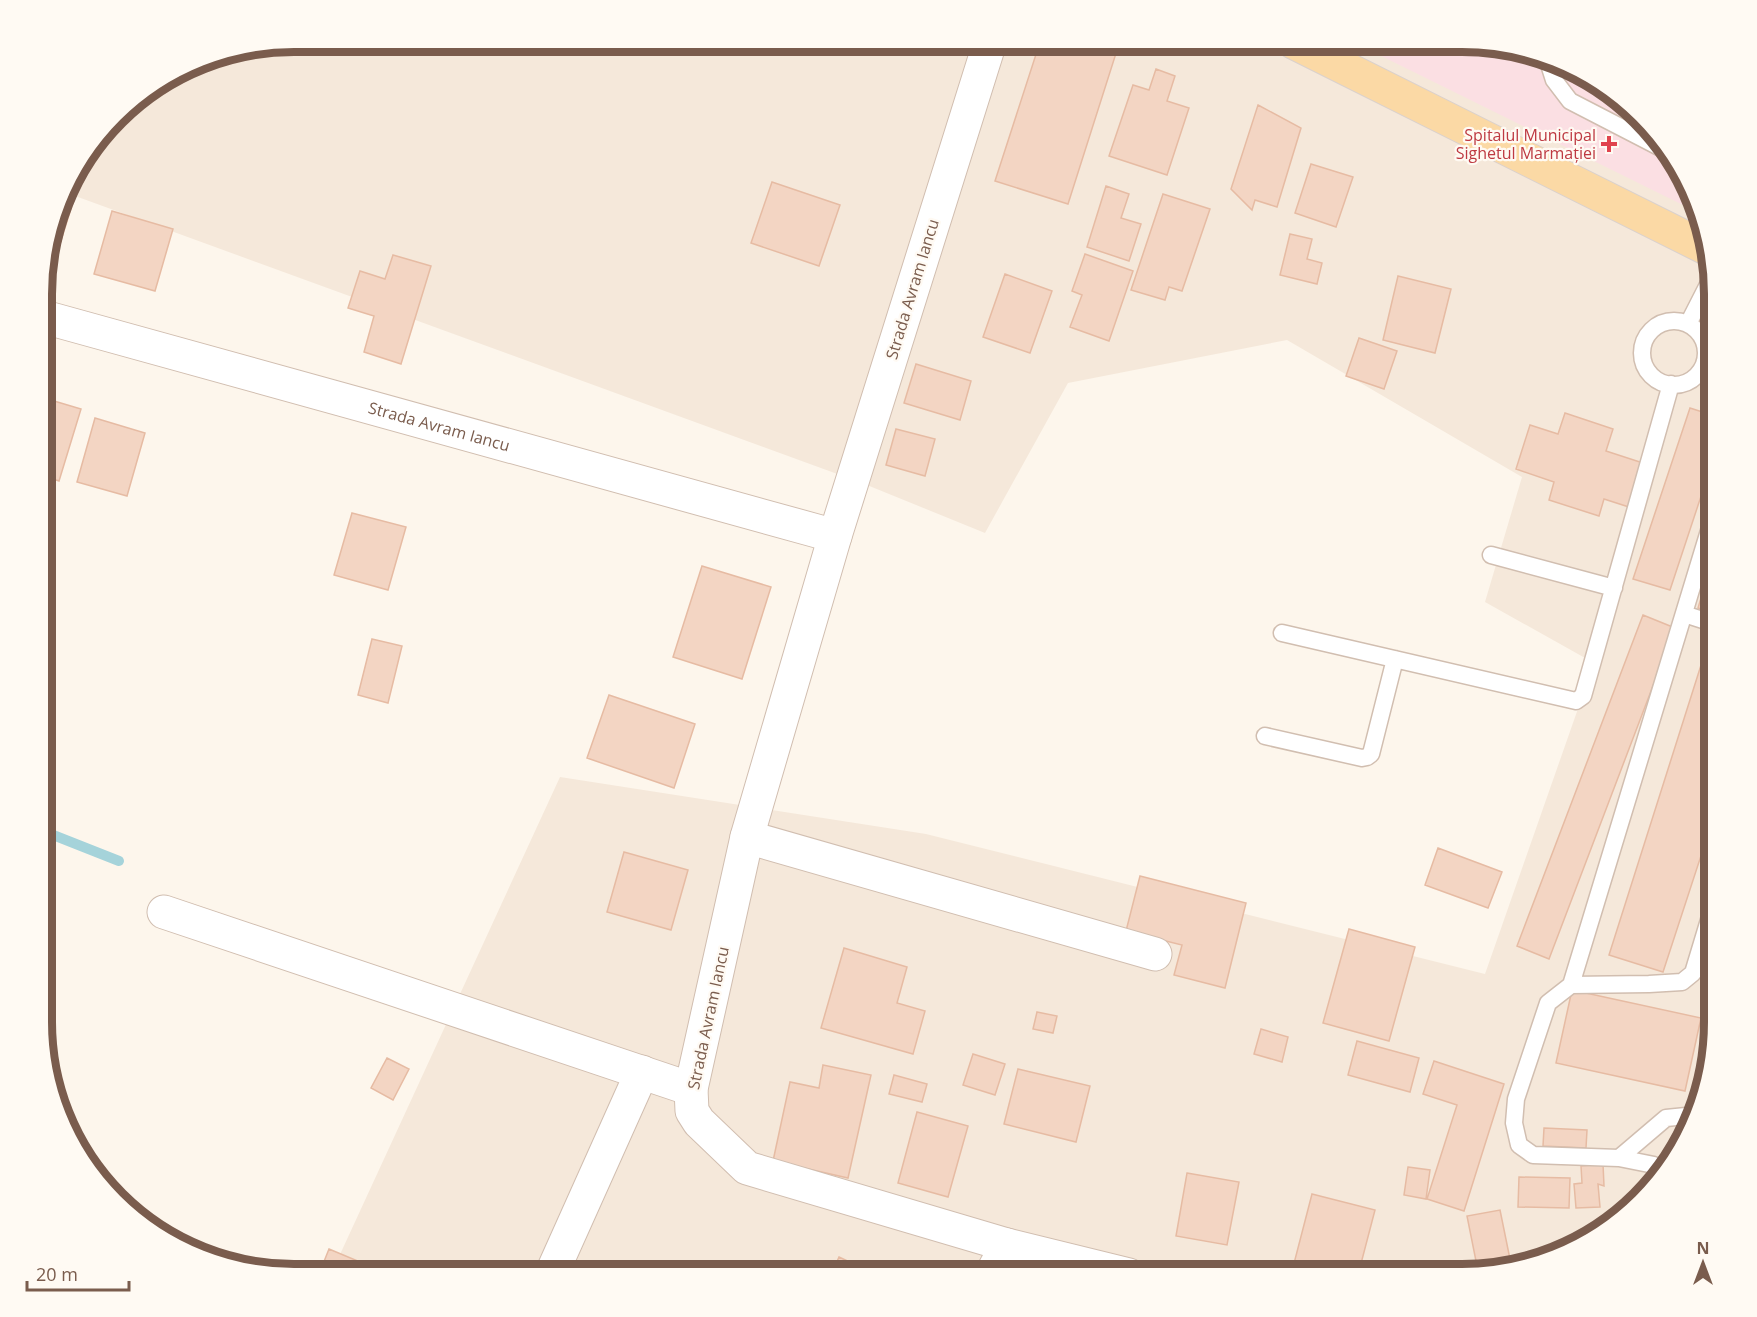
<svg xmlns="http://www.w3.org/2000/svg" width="1757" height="1317" font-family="'Open Sans',sans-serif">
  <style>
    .residential { fill: #f5e8da }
    .medical { fill: #fbdfe3 }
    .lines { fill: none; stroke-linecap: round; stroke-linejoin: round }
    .stream { stroke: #a5d3da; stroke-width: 10 }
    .building { fill: #f3d5c3; stroke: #e6bba3; stroke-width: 1.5 }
    .service-casing { stroke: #d1beb0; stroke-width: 19 }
    .minor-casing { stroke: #d1beb0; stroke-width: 35 }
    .primary-casing { stroke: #dad1cd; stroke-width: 35 }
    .service { stroke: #fff; stroke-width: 16 }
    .minor { stroke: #fff; stroke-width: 33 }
    .primary { stroke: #fbd9a5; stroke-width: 33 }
    .health-dot { fill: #e0444e; stroke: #fffaf3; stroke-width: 2 }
    .labels { text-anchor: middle; stroke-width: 4.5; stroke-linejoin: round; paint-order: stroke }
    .health-label { font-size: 16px; fill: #be3a42; stroke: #fffaf3; text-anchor: end }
    .street-label { font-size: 16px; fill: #7a5c4d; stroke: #fffaf3 }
    .rim { fill: none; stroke: #7a5c4d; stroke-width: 8 }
  </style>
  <rect width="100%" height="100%" fill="#fdf6ec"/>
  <path class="residential" d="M295,42l1183,1 81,18 70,44 60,78 26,112 -1,744 -18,80 -44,70 -78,60 -112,26 -1131,-1 229,-497 366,57 559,140 109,-311 -109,-61 37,-125 -235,-137 -219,43 -83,150 -123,-50 -795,-290 9,-24 52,-64 85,-49z"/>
  <path class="medical" d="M1353,42l125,1 81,18 70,44 60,78 6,28z"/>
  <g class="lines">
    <path class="stream" d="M43,831l76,30"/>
  </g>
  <path class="building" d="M1040,42h65l13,5 -50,157 -73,-23z
    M1564,65l65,40 7,9 -66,-34z
    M1156,69l19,7 -8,25 22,7 -22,67 -58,-19 24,-71 16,5z
    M1258,105l43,23 -24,79 -22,-7 -3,10 -21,-21z
    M1311,164l42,13 -17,50 -41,-14z
    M772,182l68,23 -21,61 -68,-23z
    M1106,186l23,8 -8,24 20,6 -12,37 -42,-14z
    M1163,194l47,15 -28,82 -13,-4 -4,13 -34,-10z
    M66,197l8,2 -20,64 -9,-2z
    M112,211l61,18 -18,62 -61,-17z
    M1290,234l22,5 -5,20 15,4 -5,21 -37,-9z
    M1085,254l48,17 -24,70 -39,-14 12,-32 -10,-4z
    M393,255l38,11 -30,98 -37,-12 10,-36 -26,-8 12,-37 25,8z
    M1005,274l47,17 -22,62 -47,-16z
    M1398,276l53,13 -16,64 -52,-13z
    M1359,338l38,13 -13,38 -38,-13z
    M916,364l55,17 -11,39 -56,-17z
    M44,398l37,11 -22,72 -15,-5z
    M1690,408l25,8v38l-45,136 -37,-11z
    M1565,413l48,16 -7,22 40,13 -14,44 -28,-9 -5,17 -50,-16 5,-18 -38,-13 14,-44 28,9z
    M95,418l50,15 -18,63 -50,-14z
    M896,429l39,10 -10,37 -39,-11z
    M352,513l54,14 -18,63 -54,-15z
    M1715,551v62l-17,-5z
    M702,566l69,21 -29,92 -69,-22z
    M1643,615l32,13 -126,331 -32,-13z
    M372,639l30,7 -14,57 -30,-8z
    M1709,640l6,2v171l-52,159 -54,-17z
    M609,695l86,29 -21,64 -87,-30z
    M1438,848l64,24 -14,36 -63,-23z
    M624,852l64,18 -17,60 -64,-18z
    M1140,876l106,27 -21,85 -51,-13 8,-30 -56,-14z
    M1349,929l66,18 -26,94 -66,-18z
    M844,948l63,19 -10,36 28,8 -12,43 -92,-26z
    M1572,990l129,28 -16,73 -129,-28z
    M1714,994v32l-8,-2z
    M1037,1012l20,4 -4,17 -20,-4z
    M1261,1029l27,8 -6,25 -28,-8z
    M1357,1041l62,17 -9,34 -62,-17z
    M973,1054l32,10 -10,31 -32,-10z
    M387,1058l22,11 -16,31 -22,-12z
    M1434,1061l70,23 -40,127 -37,-12 30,-94 -34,-11z
    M823,1065l48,10 -23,103 -75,-17 17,-79 29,6z
    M1018,1069l72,17 -14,56 -72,-18z
    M894,1075l33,9 -5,18 -33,-8z
    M917,1112l51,14 -20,71 -50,-14z
    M1544,1128l43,2 -1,18 -43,-2z
    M1603,1164l1,22 -6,-2 2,23 -24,1 -2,-24 8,-1 -1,-17z
    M1408,1167l22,3 -4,29 -22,-4z
    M1187,1173l52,9 -12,63 -51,-9z
    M1519,1177l51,1 -1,30 -51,-1z
    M1312,1194l63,16 -17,65h-67z
    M1500,1210l11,54 -33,7 -11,-55z
    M329,1249l62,26 -72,-1z
    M839,1257l38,18h-46z"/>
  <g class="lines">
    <defs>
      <path id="service" d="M1547,58l7,22 16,21 93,48
        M1642 353a32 32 0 1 1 64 0a32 32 0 1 1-64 0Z
        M1688,324l23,-45
        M1491,555l123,33
        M1684,614l31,10
        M1282,633l294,68 7,-5 88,-312
        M1265,736l97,22 5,-1 4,-3 24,-95
        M1571,985l78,-1 33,-2 11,-9 22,-73
        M1619,1158l47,-40 30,-3
        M1661,1174l-7,-9 -35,-7 -86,-3 -14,-10 -5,-22 2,-24 32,-96 23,-18 144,-474"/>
      <g id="minor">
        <path d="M990,42l-155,494 -88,301 -56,252 1,22 7,11 48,46 260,77 122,30"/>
        <path id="s1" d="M44,317l791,219"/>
        <path d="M747,837l408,117"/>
        <path d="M164,912l527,177"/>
        <path d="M551,1275l91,-203"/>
        <path d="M991,1275l16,-30"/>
      </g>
      <path id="primary" d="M1293,42l411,205"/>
    </defs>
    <use href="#service" class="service-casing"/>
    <use href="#minor" class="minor-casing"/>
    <use href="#primary" class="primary-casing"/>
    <use href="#service" class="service"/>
    <use href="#minor" class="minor"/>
    <use href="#primary" class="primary"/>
  </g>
  <path class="health-dot" d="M1606 135h6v6h6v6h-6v6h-6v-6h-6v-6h6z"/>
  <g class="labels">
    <g class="health-label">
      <text x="1596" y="141">Spitalul Municipal<tspan x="1596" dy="18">Sighetul Marmației</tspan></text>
    </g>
    <g class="street-label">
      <text transform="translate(912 289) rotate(-73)" y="6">Strada Avram Iancu</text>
      <text dy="6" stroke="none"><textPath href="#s1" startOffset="410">Strada Avram Iancu</textPath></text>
      <text transform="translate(708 1018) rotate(-78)" y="6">Strada Avram Iancu</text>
    </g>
  </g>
  <path d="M0 0H1757V1317H0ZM294 52H1462A242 242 0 0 1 1704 294V1022A242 242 0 0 1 1462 1264H294A242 242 0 0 1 52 1022V294A242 242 0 0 1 294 52Z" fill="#fffaf3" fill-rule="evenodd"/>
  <path class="rim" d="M294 52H1462A242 242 0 0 1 1704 294V1022A242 242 0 0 1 1462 1264H294A242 242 0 0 1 52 1022V294A242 242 0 0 1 294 52Z"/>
  <g transform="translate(1703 1263)" stroke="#fffaf3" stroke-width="4.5" paint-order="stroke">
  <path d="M0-4.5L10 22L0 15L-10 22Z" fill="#7a5c4d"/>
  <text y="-9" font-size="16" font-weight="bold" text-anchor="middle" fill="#7a5c4d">N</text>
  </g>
  <path d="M27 1281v9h102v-9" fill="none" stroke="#7a5c4d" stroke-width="3"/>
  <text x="36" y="1281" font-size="18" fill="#7a5c4d" stroke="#fffaf3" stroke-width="4.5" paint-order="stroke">20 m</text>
</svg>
